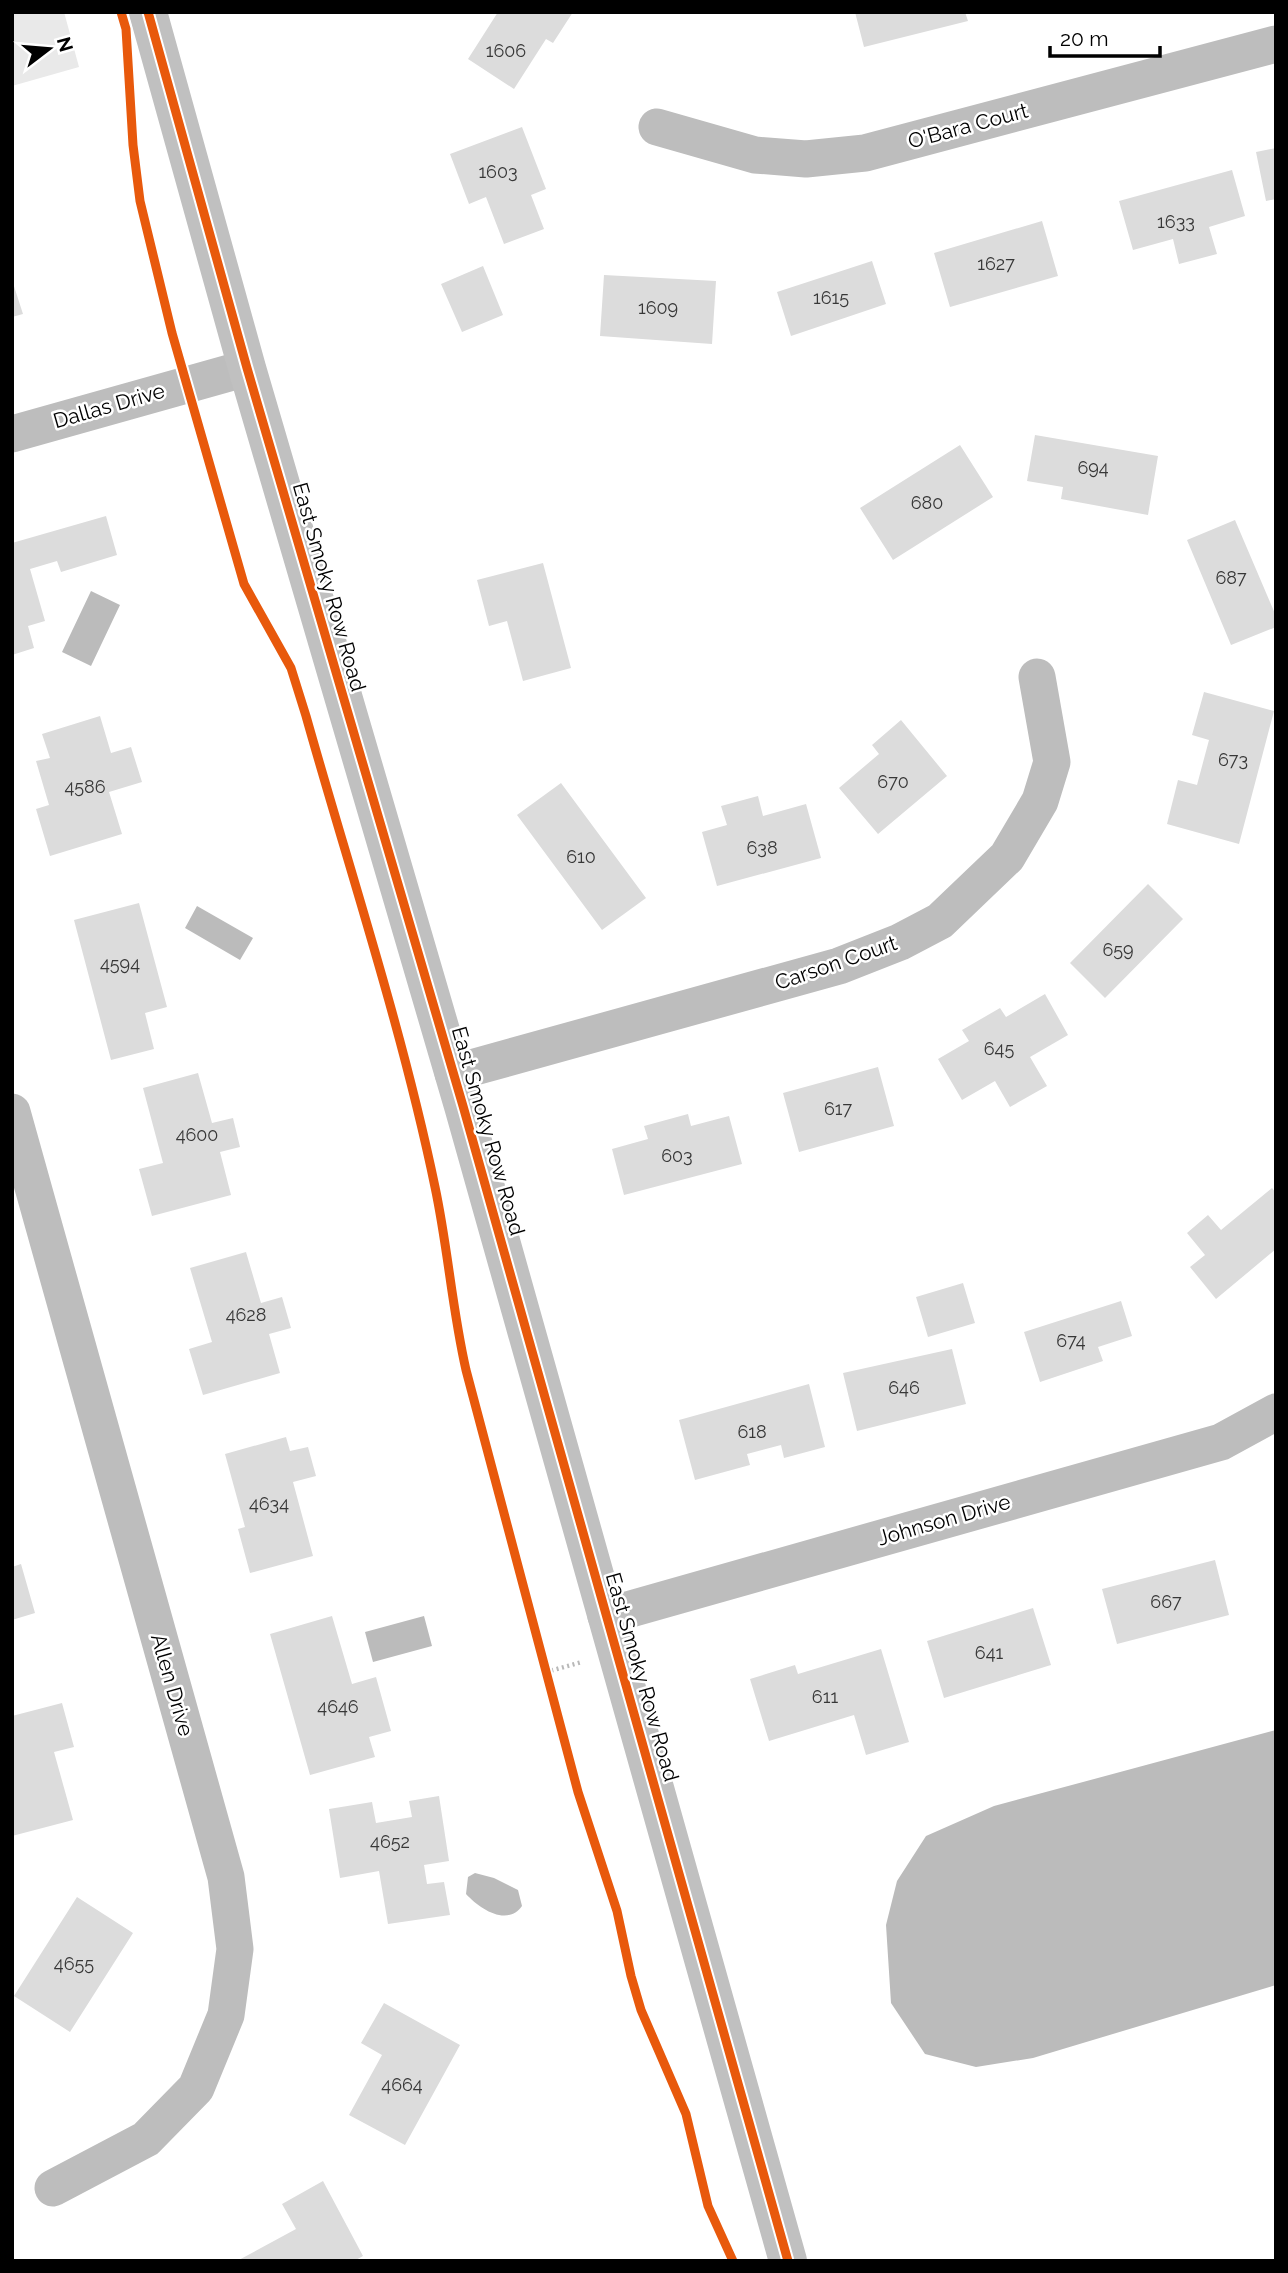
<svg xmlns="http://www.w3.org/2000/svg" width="1288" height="2273" font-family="Raleway,sans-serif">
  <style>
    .green { fill: #e9e9e9 }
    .water { fill: #bbb }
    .building { fill: #dcdcdc }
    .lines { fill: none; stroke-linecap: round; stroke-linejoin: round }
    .path { stroke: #b8b8b8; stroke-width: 4.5; stroke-dasharray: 2 3.5; stroke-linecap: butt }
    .street { stroke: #bdbdbd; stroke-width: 37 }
    .secondary { stroke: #c0c0c0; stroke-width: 38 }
    .cycleway-casing { stroke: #fff; stroke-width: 13 }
    .cycleway { stroke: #e8590c; stroke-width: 9 }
    .labels { text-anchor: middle; stroke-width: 5; stroke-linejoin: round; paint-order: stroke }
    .number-label { font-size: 18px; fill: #373737 }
    .street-label { font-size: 21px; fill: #000; stroke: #fff }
  </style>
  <rect width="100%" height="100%" fill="#fff"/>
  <path class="green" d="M12,12h52l15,55 -67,19z"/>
  <path class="water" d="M91,591l29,14 -29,61 -29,-14z
    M197,906l56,32 -13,22 -55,-32z
    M424,1616l8,30 -59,16 -8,-30z
    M1276,1730v255l-243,73 -57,9 -51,-13 -34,-51 -5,-78 11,-44 29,-45 68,-30z
    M475,1873l19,5 24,12 4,16c-15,21 -42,3 -56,-12l2,-17z"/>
  <path class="building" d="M498,12h75l-20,31 -7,-4 -32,50 -46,-30z
    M855,12h110l3,9 -104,26z
    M522,127l24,62 -15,6 13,34 -40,15 -18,-47 -17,7 -19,-50z
    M1276,148v51l-10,2 -10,-49z
    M1232,170l13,46 -36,11 8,27 -38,10 -6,-25 -40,11 -14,-49z
    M1042,221l16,55 -108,31 -16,-54z
    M872,261l14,43 -95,32 -14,-44z
    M483,266l20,49 -41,17 -21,-48z
    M604,275l112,6 -4,63 -112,-8z
    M12,280l11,34 -11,3z
    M1035,435l123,21 -10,59 -87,-16 2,-12 -36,-6z
    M960,445l33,52 -100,63 -33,-52z
    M106,516l11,39 -56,17 -4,-11 -27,8 15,52 -17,5 6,22 -22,7v-112z
    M1235,520l41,96v11l-45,18 -44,-105z
    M543,563l28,105 -48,13 -16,-60 -18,5 -12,-46z
    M1204,692l70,19 -35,133 -72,-20 11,-44 19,5 12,-45 -17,-5z
    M100,716l11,37 20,-6 11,35 -33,10 13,42 -72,22 -14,-47 13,-4 -13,-44 14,-3 -8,-24z
    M901,720l46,56 -69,58 -39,-46 40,-34 -7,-9z
    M561,783l85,115 -44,32 -85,-115z
    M758,796l5,20 43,-12 15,54 -104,28 -15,-54 25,-7 -6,-19z
    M1148,884l35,35 -78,79 -35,-35z
    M139,903l28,104 -22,6 9,36 -43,11 -37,-140z
    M1045,994l23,41 -38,22 17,29 -37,21 -15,-26 -33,19 -24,-41 31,-18 -7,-11 38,-22 6,9z
    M878,1067l16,59 -95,26 -16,-59z
    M198,1073l14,50 21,-5 7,29 -20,5 11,43 -79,21 -13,-47 24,-6 -20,-75z
    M688,1114l3,12 38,-10 13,48 -118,31 -12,-46 36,-10 -4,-13z
    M1272,1188l4,5v56l-60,50 -26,-32 15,-12 -18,-22 21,-18 13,15z
    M246,1252l15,51 21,-6 9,31 -22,6 11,39 -77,22 -14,-46 23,-7 -22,-74z
    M963,1283l12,40 -47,14 -12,-40z
    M1121,1301l11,35 -34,11 5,14 -63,21 -16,-50z
    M952,1349l14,55 -109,27 -14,-58z
    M809,1384l16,63 -41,11 -3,-13 -34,9 3,11 -55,15 -16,-60z
    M286,1437l4,14 18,-4 8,29 -23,6 20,74 -63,17 -12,-44 7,-2 -20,-73z
    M1215,1560l14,55 -112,29 -15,-55z
    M21,1564l14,49 -23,7v-53z
    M1033,1608l18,57 -107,33 -17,-57z
    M332,1616l20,68 24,-7 15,54 -22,6 6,20 -65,18 -40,-141z
    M881,1649l28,93 -43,13 -12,-40 -85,26 -19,-62 45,-14 3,9z
    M62,1703l12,44 -20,5 19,68 -61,16v-120z
    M439,1796l10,65 -25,4 3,19 17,-2 6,33 -62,9 -9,-53 -39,7 -11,-69 43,-7 4,21 36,-6 -3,-16z
    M77,1897l56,36 -63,99 -56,-36z
    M384,2003l76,42 -55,100 -56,-30 33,-60 -21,-12z
    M323,2181l40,75 -9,5h-117l59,-32 -14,-25z"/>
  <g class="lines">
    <path class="path" d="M546,1672l36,-10"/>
    <path class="street" d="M657,127l98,28 51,4 59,-6 411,-109
      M12,434l235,-66
      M453,1073l386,-107 61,-24 40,-21 67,-64 33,-56 12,-39 -15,-85
      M12,1112l214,765 9,72 -9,66 -30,73 -50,51 -93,49
      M606,1616l615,-174 55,-30"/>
    <path class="secondary" d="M148,12l99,356 216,738 325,1155"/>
    <defs>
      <path id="cycleway" d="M121,12l5,17 7,116 7,56 32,132 72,251 47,84 15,48c44,156 96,312 129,471 13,61 17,122 31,183l112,422 39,119 14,65 10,34 45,104 22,92 25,55
        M148,12l99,356 216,738 325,1155"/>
    </defs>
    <use href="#cycleway" class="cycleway-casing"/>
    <use href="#cycleway" class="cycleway"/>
  </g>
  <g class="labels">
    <g class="number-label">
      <text x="506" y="57">1606</text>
      <text x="498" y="178">1603</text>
      <text x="1176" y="228">1633</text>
      <text x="996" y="270">1627</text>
      <text x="831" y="304">1615</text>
      <text x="658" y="314">1609</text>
      <text x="1093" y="474">694</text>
      <text x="927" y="509">680</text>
      <text x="1231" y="584">687</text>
      <text x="1233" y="766">673</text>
      <text x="893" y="788">670</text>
      <text x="85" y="793">4586</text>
      <text x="762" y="854">638</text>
      <text x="581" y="863">610</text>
      <text x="1118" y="956">659</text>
      <text x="120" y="970">4594</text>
      <text x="999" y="1055">645</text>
      <text x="838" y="1115">617</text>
      <text x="197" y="1141">4600</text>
      <text x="677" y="1162">603</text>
      <text x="246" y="1321">4628</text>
      <text x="1071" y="1347">674</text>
      <text x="904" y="1394">646</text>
      <text x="752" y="1438">618</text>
      <text x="269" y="1510">4634</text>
      <text x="1166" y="1608">667</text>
      <text x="989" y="1659">641</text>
      <text x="825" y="1703">611</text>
      <text x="338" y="1713">4646</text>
      <text x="390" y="1848">4652</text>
      <text x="74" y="1970">4655</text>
      <text x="402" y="2091">4664</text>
    </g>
    <g class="street-label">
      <text transform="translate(968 126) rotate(-15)" y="7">O'Bara Court</text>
      <text transform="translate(109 406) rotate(-16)" y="7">Dallas Drive</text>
      <text transform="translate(329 587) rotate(74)" y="7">East Smoky Row Road</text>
      <text transform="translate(836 963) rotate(-19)" y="7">Carson Court</text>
      <text transform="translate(488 1131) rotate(74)" y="7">East Smoky Row Road</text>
      <text transform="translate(944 1520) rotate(-16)" y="7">Johnson Drive</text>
      <text transform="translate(642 1677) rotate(74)" y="7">East Smoky Row Road</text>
      <text transform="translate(172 1685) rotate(74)" y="7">Allen Drive</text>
    </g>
  </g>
  <rect width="1288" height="2273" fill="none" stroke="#000000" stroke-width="28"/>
  <g transform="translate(49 49) rotate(74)" stroke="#ffffff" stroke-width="5" paint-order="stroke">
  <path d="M0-5L12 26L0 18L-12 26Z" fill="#000000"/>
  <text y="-10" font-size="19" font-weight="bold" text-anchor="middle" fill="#000000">N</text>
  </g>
  <path d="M1050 46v10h110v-10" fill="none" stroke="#000000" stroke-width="3.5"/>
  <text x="1060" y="46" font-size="21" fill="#000000" stroke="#ffffff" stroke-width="5" paint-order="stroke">20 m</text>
</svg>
